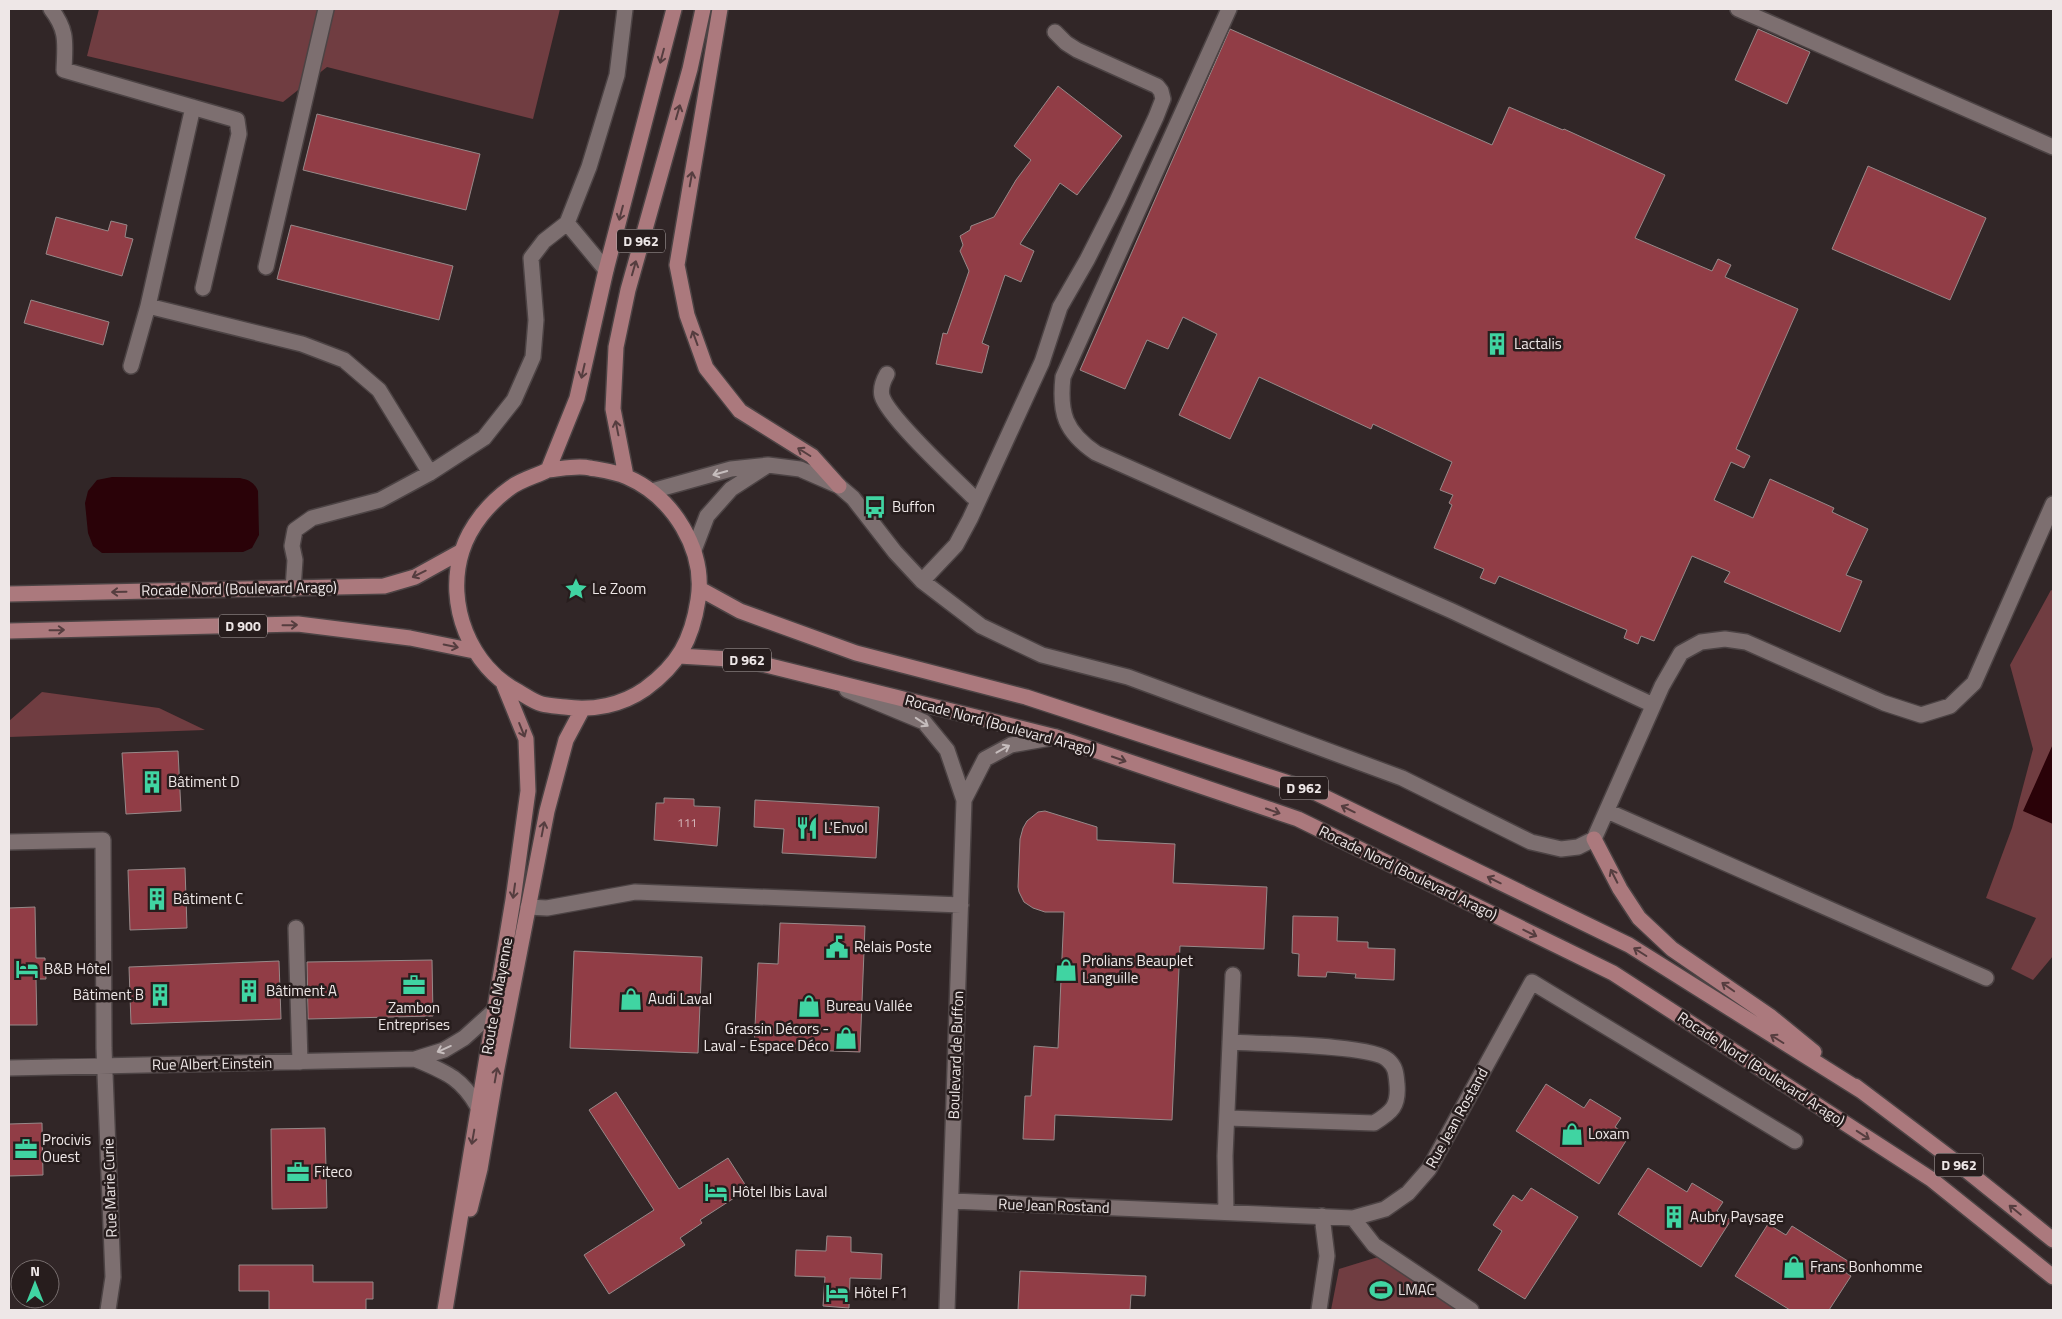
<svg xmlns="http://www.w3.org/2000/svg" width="2062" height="1319" font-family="'Titillium Web',sans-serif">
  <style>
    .green { fill: #703d41 }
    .water { fill: #2a0208 }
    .building { fill: #913d46; stroke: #978989 }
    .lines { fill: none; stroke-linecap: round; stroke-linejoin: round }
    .minor-casing { stroke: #4c4344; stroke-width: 18 }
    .major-casing { stroke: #4c4344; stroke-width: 18 }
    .minor { stroke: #7d6f70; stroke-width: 15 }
    .major { stroke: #ab797d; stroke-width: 15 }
    .oneway { stroke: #553d3f }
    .oneway2 { stroke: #c6bdbd }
    .labels { text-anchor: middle; stroke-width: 5; stroke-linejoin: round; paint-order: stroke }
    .number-label { font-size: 12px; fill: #d7bcbf }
    .shield { fill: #271d1d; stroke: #b2aaaa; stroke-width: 1 }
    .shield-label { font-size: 14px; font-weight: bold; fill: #eee7e7 }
    .poi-label { font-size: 15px; fill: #eee7e7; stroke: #271d1d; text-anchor: start }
    .street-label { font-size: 15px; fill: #eee7e7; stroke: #271d1d }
  </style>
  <rect width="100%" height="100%" fill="#312627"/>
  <path class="green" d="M99,9h461l-27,110 -206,-52 -44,35 -196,-46z
    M2051,590l2,1v365l-20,24 -22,-11 25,-51 -50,-20 26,-70 21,-79 -23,-84z
    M42,692l117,16 46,22 -196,7v-16z
    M1378,1257l81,53h-128l8,-41z"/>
  <path class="water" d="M112,477l128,1c9,2 14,4 18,13l1,44 -7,13 -9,4 -141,1 -9,-7 -5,-13 -3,-30 3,-12 9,-11z
    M2053,744v80l-30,-13z"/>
  <path class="building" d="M1230,29l262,116 17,-38 54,23 1,-1 101,46 -30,63 77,33 6,-12 13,6 -6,12 73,32 -62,140 14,7 -6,12 -13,-6 -17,38 39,18 17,-39 64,29 -2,4 36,17 -22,46 16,6 -22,51 -116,-50 6,-10 -38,-16 -38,85 -13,-5 -3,8 -14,-6 3,-8 -128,-54 -4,8 -15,-6 4,-9 -50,-21 18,-43 -3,-2 4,-8 -13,-5 12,-28 -79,-38 -2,5 -112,-52 -29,62 -51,-24 38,-81 -34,-17 -15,32 -21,-9 -22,49 -45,-19z
    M1758,29l52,23 -23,52 -52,-24z
    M1058,86l64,50 -45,59 -17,-12 -40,61 14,7 -13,31 -16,-7 -23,68 7,3 -7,27 -46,-9 7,-31 4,1 22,-63 -9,-20 3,-6 -3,-9 10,-6 1,-4 23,-9 22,-37 15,-20 -17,-14z
    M317,114l163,40 -14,56 -163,-40z
    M1868,166l118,52 -36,82 -118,-51z
    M56,217l52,14 3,-10 16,4 -2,12 8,2 -11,37 -76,-22z
    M291,225l162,41 -14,54 -162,-41z
    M31,300l78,22 -6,23 -79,-22z
    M178,751l3,60 -55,3 -4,-61z
    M664,798l30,1v7l26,1 -3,39 -63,-6 2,-37h8z
    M755,800l124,7 -3,51 -94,-5 2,-24 -30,-2z
    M1045,811l52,16v13l78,4 -2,39 94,4 -3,62 -84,-3 -8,174 -117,-5 -1,25 -31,-1 2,-43h6l3,-50 24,2 6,-136h-19l-12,-4 -9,-6 -5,-10 -1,-5 2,-48 3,-11 4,-7 11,-9z
    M185,868l2,60 -57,2 -2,-60z
    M35,907l1,51h9l1,21h-10l1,46h-28v-117z
    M1293,916l45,1 -1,24 31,1v6l27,1 -1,31 -39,-2 1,-4 -29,-2 -1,5 -28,-1 1,-22 -7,-1z
    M780,923l85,3 -5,126 -106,-4 4,-85 20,1z
    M574,951l128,6 -4,96 -128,-5z
    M432,960l1,56 -125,3 -1,-57z
    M279,961l2,58 -150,5 -2,-57z
    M1546,1084l38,24 6,-9 31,19 -6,9 14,9 -30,48 -83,-53z
    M616,1092l63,97 49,-31 20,31 -48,31 2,3 -22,15 5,7 -76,49 -25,-39 70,-45 -65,-100z
    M42,1123l1,52 -34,1v-52z
    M325,1128l2,80 -55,1 -1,-80z
    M1648,1168l39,24 5,-9 31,19 -6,9 14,9 -30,47 -83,-53z
    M1531,1188l47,29 -53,82 -47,-29 24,-39 -9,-6 20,-30 9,6z
    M1768,1224l18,11 6,-9 59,37 -6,9 6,4 -22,34h-39l-55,-34z
    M827,1236l24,1v15l31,2 -1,25 -31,-1 -1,30 -26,-2 2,-29 -30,-1 1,-26 30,1z
    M239,1265h74v17h60v17h-7v11h-97v-19h-30z
    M1020,1271l126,5 -1,20 -14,-1 -1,15h-112z"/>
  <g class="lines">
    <defs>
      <path id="minor" d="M51,9c17,22 14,34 13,61l173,50 2,14 -36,154
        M1229,9l-166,368c-4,36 2,55 33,76l356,158 201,94
        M1738,9l315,138
        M193,107l-45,199 154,38 42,16 35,30 51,83
        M567,223l39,47
        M266,267l60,-258
        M131,366l17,-60
        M887,374c-4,7 -7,14 -5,22 6,21 71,81 90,100l7,2
        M652,491l79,-22 37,-4 32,4 39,17 14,12 42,54 27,29 59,45 61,29 86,22 274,101 129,64 30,7 17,-2 16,-8 68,-153 19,-33 20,-11 24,-3 21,3 138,61 37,12 29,-9 24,-23 79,-179
        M694,550l13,-34 24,-27 34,-22
        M922,581l34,-36 14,-26 72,-157 18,-55 27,-47 30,-59 39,-84 7,-18 -2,-8 -4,-5 -80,-36 -11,-7 -11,-11
        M293,589l2,-29 -3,-14 3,-16 17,-12 68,-18 50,-27 54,-35 30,-38 19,-43 3,-37 -5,-62 13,-17 23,-18 22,-56 28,-92 8,-66
        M847,690l77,32 23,28 17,50 -17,510
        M964,800l21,-41 26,-14 45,-8
        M1607,811l379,167
        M9,842l94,-2 1,208 9,229 -5,33
        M528,907l19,1 88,-16 326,13
        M296,928l4,134
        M415,1059c30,13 46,18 63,48
        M9,1068l406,-9 29,-9 20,-12 31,-28
        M1227,1118l147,5c18,-11 25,-17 23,-39 -1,-10 -1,-17 -9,-24 -15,-16 -130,-16 -158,-18
        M952,1201l401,17 32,-9 23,-16 21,-24 103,-187 263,159
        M1226,1212l-1,-56 8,-181
        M1353,1218l21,27 97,65
        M1319,1310l8,-54 -5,-40"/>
      <path id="major" d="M720,9l-43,256 10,50 19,53 34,43 72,45 27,30
        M548,470c13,-1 29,-5 42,-2 11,2 26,4 37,9 46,20 79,73 71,123 -6,40 -20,65 -53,89 -23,16 -52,22 -80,18 -7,-1 -15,-1 -23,-3 -8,-2 -16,-8 -23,-12 -49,-25 -74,-88 -57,-141 8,-25 27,-48 48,-63 10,-8 26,-12 38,-18l29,-72 29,-128 68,-261
        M626,476l-13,-67 3,-62 12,-57 62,-221 13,-60
        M700,589l40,22 116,42 170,44 284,93 319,155 234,147
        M9,594l375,-8 31,-9 47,-26
        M9,631l289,-7 112,14 64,13
        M679,656l67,4 310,77 242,82 315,154 318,206 122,98
        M1594,839l26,50 19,29 33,31 99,68 43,35
        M1855,1086l106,80 92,74
        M470,1209l10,-40 17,-101 50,-257 19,-71 16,-30
        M445,1310l68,-410 15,-109 -2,-52 -22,-54"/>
    </defs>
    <use href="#minor" class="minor-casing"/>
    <use href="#major" class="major-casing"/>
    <use href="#minor" class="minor"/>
    <use href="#major" class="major"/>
  </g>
  <defs><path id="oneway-shaft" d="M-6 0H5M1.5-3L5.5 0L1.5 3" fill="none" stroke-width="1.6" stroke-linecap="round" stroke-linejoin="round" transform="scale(1.25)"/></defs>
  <g class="oneway">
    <use href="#oneway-shaft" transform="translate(662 56) rotate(105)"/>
    <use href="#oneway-shaft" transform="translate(678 112) rotate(-74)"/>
    <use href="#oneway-shaft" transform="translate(691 179) rotate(-80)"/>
    <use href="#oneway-shaft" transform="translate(621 213) rotate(105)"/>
    <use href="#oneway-shaft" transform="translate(634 268) rotate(-74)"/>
    <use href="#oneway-shaft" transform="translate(695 338) rotate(-110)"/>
    <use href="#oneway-shaft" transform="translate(583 371) rotate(103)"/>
    <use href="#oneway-shaft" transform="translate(617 428) rotate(-101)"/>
    <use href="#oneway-shaft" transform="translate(804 452) rotate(-148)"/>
    <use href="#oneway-shaft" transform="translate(419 574) rotate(154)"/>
    <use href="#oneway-shaft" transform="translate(119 592) rotate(179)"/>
    <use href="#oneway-shaft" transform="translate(290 625) rotate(-1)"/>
    <use href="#oneway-shaft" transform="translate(57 630) rotate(-1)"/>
    <use href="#oneway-shaft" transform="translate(451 646) rotate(12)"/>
    <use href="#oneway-shaft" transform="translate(522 730) rotate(68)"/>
    <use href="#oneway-shaft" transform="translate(1119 759) rotate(19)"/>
    <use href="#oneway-shaft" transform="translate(1348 809) rotate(-154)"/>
    <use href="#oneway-shaft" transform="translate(1273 811) rotate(19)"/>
    <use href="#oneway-shaft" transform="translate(543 829) rotate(-79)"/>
    <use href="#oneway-shaft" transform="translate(1614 876) rotate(-117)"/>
    <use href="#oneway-shaft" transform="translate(1494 880) rotate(-154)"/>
    <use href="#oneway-shaft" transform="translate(514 891) rotate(98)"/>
    <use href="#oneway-shaft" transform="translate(1530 933) rotate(26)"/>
    <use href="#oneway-shaft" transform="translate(1640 952) rotate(-148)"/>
    <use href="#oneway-shaft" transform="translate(1728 987) rotate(-145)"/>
    <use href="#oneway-shaft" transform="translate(1777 1039) rotate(-148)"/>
    <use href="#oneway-shaft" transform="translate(496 1075) rotate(-80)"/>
    <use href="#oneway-shaft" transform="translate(1863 1135) rotate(33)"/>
    <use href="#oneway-shaft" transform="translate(473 1137) rotate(100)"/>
    <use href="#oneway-shaft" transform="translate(2015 1210) rotate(-141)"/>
  </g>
  <g class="oneway2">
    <use href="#oneway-shaft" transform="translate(720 473) rotate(164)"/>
    <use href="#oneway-shaft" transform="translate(922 722) rotate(34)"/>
    <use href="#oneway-shaft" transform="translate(1003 749) rotate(-29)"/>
    <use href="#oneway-shaft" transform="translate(444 1049) rotate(156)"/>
  </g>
  <defs>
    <symbol id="building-bare" viewBox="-9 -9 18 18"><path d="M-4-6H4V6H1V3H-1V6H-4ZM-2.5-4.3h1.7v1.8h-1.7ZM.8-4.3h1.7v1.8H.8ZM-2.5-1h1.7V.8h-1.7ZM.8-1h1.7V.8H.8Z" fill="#40d4a2" stroke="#271d1d" stroke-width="2.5" paint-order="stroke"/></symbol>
    <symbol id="bus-bare" viewBox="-9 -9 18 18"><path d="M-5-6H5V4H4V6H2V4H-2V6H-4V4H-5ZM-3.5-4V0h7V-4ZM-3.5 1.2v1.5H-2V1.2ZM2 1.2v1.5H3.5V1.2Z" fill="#40d4a2" stroke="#271d1d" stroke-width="2.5" paint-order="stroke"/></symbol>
    <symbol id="sight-bare" viewBox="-9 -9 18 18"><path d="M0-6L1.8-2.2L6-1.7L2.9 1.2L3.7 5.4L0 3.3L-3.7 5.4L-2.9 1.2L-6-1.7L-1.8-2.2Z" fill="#40d4a2" stroke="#271d1d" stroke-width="2.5" paint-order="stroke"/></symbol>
    <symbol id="restaurant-bare" viewBox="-9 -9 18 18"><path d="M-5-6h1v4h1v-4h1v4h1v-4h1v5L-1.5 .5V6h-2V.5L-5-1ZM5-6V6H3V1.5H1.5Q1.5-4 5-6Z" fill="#40d4a2" stroke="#271d1d" stroke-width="2.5" paint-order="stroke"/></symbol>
    <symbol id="civic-bare" viewBox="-9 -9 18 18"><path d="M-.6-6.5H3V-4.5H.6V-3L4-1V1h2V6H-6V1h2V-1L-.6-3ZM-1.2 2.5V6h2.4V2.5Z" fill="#40d4a2" stroke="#271d1d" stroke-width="2.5" paint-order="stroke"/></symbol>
    <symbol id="hotel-bare" viewBox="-9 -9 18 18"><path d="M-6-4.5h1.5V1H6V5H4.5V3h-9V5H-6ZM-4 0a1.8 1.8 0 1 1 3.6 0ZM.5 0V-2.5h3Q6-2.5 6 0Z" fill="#40d4a2" stroke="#271d1d" stroke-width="2.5" paint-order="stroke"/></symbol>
    <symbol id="shop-bare" viewBox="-9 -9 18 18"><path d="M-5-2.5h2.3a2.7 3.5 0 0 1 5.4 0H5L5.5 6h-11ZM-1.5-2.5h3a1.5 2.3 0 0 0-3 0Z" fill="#40d4a2" stroke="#271d1d" stroke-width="2.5" paint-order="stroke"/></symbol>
    <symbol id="office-bare" viewBox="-9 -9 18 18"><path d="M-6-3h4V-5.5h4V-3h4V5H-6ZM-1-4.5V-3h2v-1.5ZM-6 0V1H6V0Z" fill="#40d4a2" stroke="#271d1d" stroke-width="2.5" paint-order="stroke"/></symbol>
    <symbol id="stadium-bare" viewBox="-9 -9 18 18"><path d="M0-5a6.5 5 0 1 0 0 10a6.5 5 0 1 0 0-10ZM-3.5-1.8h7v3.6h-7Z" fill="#40d4a2" stroke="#271d1d" stroke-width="2.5" paint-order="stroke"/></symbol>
  </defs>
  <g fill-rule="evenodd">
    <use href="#building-bare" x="1481" y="328" width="32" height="32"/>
    <use href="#bus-bare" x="859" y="491" width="32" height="32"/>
    <use href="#sight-bare" x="560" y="573" width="32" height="32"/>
    <use href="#building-bare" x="136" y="766" width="32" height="32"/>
    <use href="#restaurant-bare" x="791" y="812" width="32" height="32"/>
    <use href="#building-bare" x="141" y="883" width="32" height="32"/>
    <use href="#civic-bare" x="821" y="931" width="32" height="32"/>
    <use href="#hotel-bare" x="11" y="953" width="32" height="32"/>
    <use href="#shop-bare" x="1050" y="954" width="32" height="32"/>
    <use href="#office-bare" x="398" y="969" width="32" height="32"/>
    <use href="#building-bare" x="233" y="975" width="32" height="32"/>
    <use href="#building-bare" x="144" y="979" width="32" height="32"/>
    <use href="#shop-bare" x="615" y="983" width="32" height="32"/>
    <use href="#shop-bare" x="793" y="990" width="32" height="32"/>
    <use href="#shop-bare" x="830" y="1022" width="32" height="32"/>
    <use href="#shop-bare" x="1556" y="1118" width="32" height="32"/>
    <use href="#office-bare" x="10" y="1133" width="32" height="32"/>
    <use href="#office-bare" x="282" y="1156" width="32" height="32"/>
    <use href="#hotel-bare" x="700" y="1176" width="32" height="32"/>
    <use href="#building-bare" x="1658" y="1201" width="32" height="32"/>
    <use href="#shop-bare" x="1778" y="1251" width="32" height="32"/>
    <use href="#stadium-bare" x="1365" y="1274" width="32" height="32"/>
    <use href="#hotel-bare" x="821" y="1277" width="32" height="32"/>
  </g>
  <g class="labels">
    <g class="number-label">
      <text x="687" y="827">111</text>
    </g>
    <g class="shield">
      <rect x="617" y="229.5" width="48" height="23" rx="4"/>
      <rect x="219" y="614.5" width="48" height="23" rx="4"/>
      <rect x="723" y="648.5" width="48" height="23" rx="4"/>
      <rect x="1280" y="776.5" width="48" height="23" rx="4"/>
      <rect x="1935" y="1153.5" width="48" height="23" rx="4"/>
    </g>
    <g class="shield-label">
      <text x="641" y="246">D 962</text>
      <text x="243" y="631">D 900</text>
      <text x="747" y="665">D 962</text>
      <text x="1304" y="793">D 962</text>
      <text x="1959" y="1170">D 962</text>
    </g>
    <g class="poi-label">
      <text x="1514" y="349">Lactalis</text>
      <text x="892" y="512">Buffon</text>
      <text x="592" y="594">Le Zoom</text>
      <text x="168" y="787">Bâtiment D</text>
      <text x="824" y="833">L'Envol</text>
      <text x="173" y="904">Bâtiment C</text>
      <text x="854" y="952">Relais Poste</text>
      <text x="1082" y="966">Prolians Beauplet<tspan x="1082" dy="17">Languille</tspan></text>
      <text x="44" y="974">B&amp;B Hôtel</text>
      <text x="266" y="996">Bâtiment A</text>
      <text x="144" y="1000" text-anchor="end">Bâtiment B</text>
      <text x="648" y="1004">Audi Laval</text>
      <text x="826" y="1011">Bureau Vallée</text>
      <text x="414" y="1013" text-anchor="middle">Zambon<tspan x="414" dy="17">Entreprises</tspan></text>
      <text x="829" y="1034" text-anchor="end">Grassin Décors -<tspan x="829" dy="17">Laval - Espace Déco</tspan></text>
      <text x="1588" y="1139">Loxam</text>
      <text x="42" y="1145">Procivis<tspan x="42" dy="17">Ouest</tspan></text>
      <text x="314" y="1177">Fiteco</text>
      <text x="732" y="1197">Hôtel Ibis Laval</text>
      <text x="1690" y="1222">Aubry Paysage</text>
      <text x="1810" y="1272">Frans Bonhomme</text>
      <text x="1398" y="1295">LMAC</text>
      <text x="854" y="1298">Hôtel F1</text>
    </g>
    <g class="street-label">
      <text transform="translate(239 589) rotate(-1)" y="5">Rocade Nord (Boulevard Arago)</text>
      <text transform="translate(1000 725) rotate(15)" y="5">Rocade Nord (Boulevard Arago)</text>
      <text transform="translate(1408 873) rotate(26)" y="5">Rocade Nord (Boulevard Arago)</text>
      <text transform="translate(497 996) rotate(-80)" y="5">Route de Mayenne</text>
      <text transform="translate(956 1055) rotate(-88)" y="5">Boulevard de Buffon</text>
      <text transform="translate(212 1064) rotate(-1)" y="5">Rue Albert Einstein</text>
      <text transform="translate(1761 1069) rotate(33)" y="5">Rocade Nord (Boulevard Arago)</text>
      <text transform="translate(1457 1118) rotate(-61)" y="5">Rue Jean Rostand</text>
      <text transform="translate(110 1188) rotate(-92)" y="5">Rue Marie Curie</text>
      <text transform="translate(1054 1206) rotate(2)" y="5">Rue Jean Rostand</text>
    </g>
  </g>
  <rect width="2062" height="1319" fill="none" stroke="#eee7e7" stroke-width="20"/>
  <g transform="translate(35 1284)"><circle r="24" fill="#271d1d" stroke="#776e6e"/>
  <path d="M0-4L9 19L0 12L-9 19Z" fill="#40d4a2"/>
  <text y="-8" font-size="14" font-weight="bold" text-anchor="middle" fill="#eee7e7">N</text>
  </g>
</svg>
